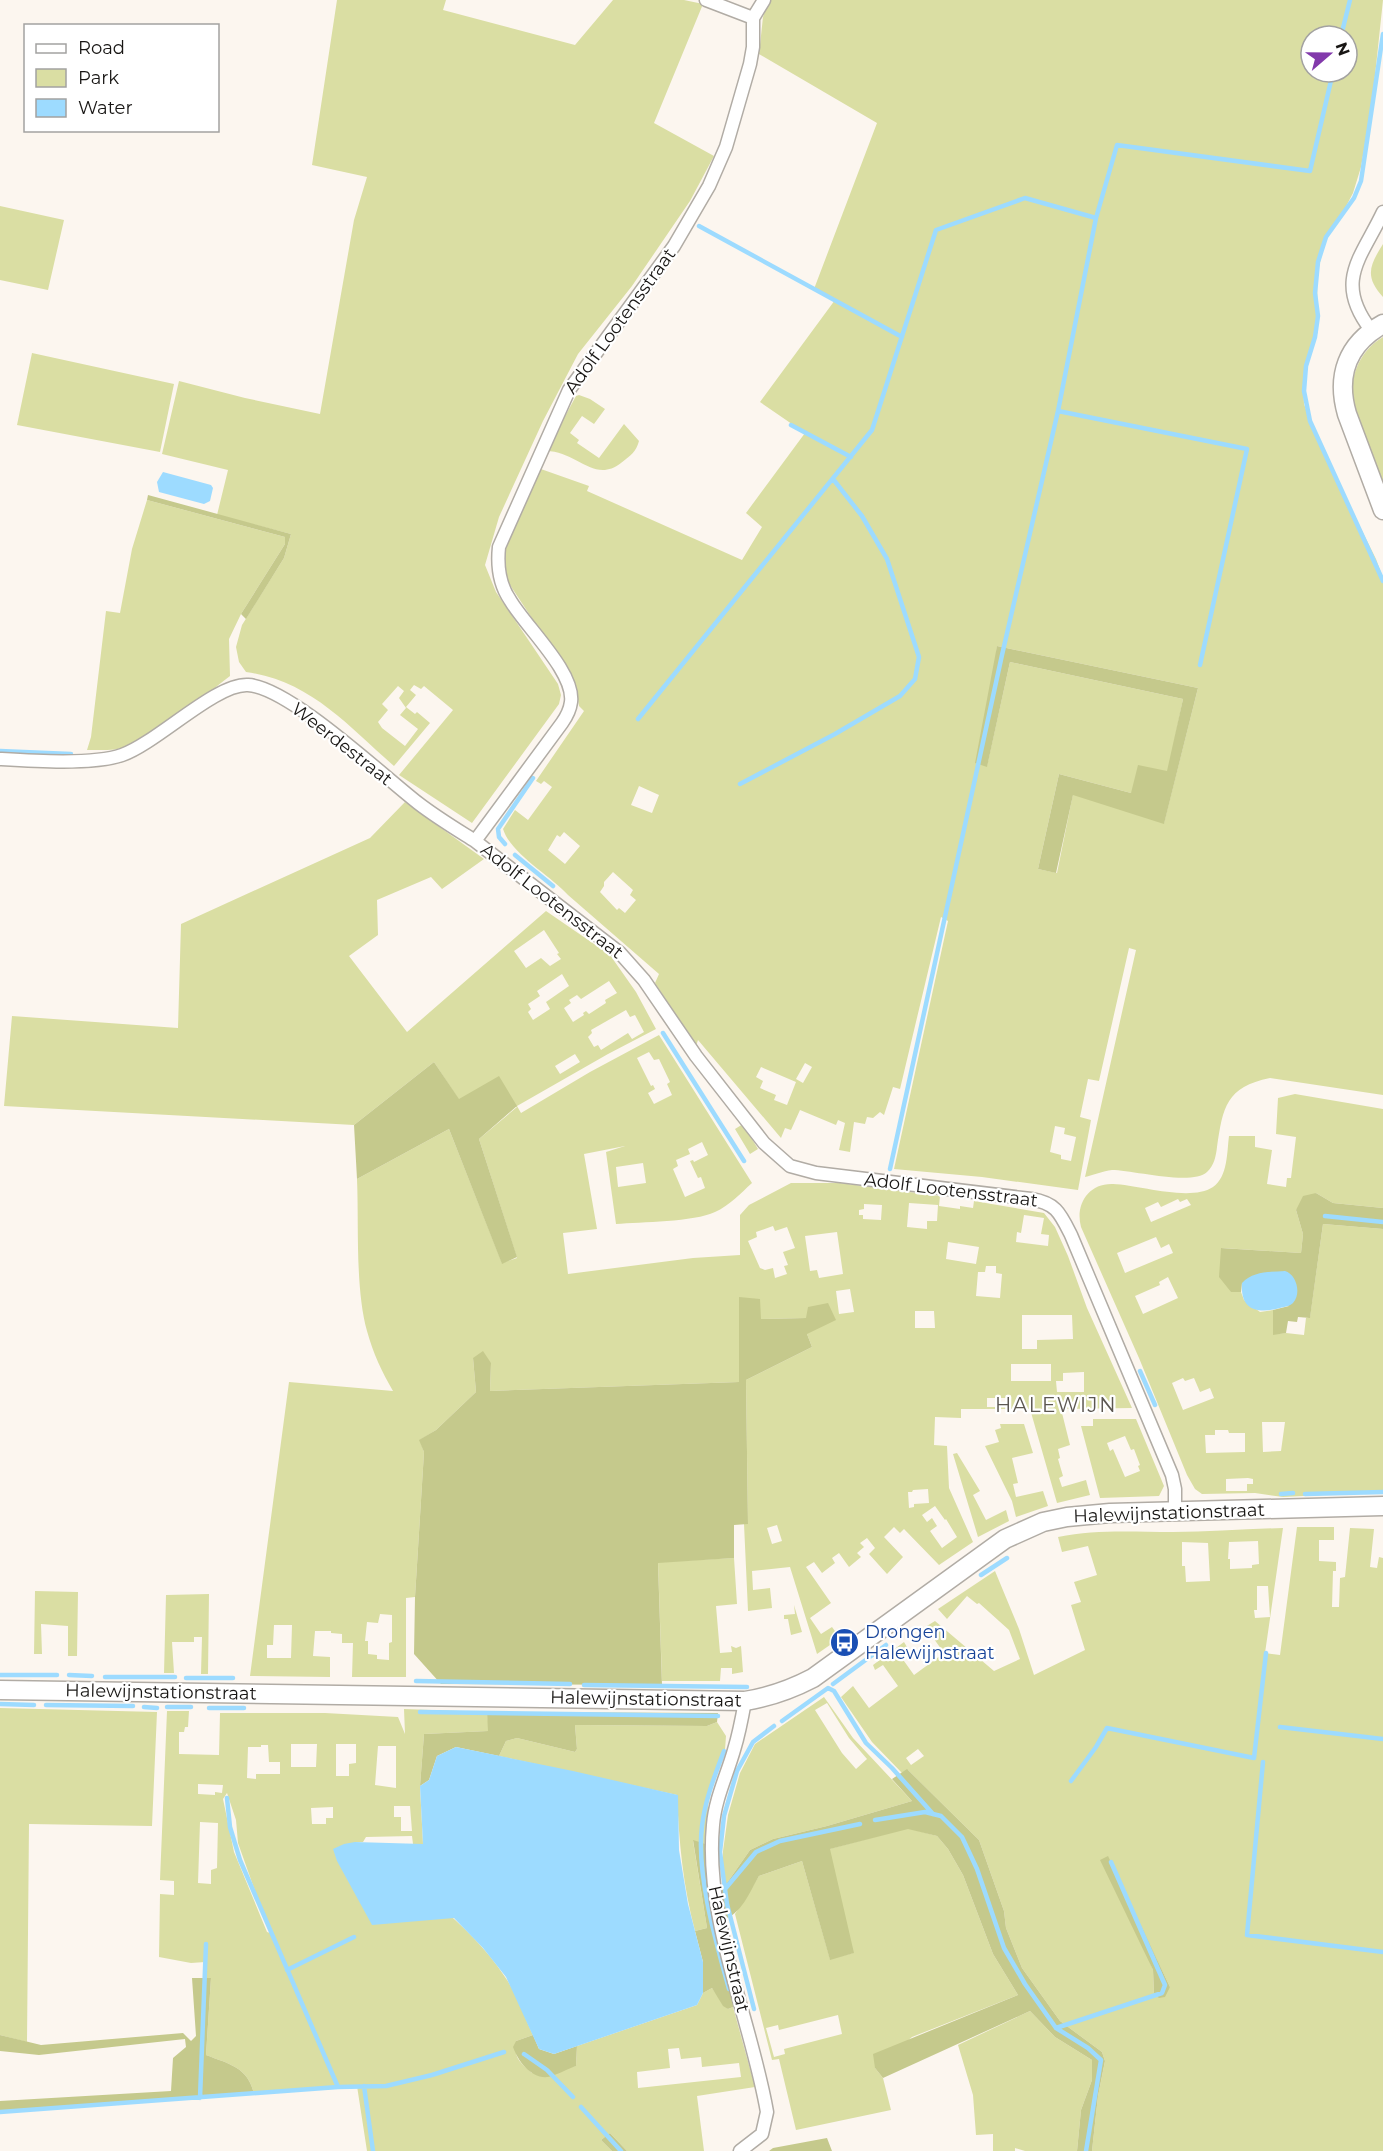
<svg xmlns="http://www.w3.org/2000/svg" width="1383" height="2151" font-family="Montserrat,sans-serif">
  <style>
    .green { fill: #dadea3; fill-rule: evenodd }
    .forest { fill: #c5c98c }
    .water { fill: #9ddbff }
    .lines { fill: none; stroke-linecap: round; stroke-linejoin: round }
    .stream { stroke: #9ddbff; stroke-width: 4.5 }
    .street-casing { stroke: #b1aca5; stroke-width: 15 }
    .secondary-casing { stroke: #b1aca5; stroke-width: 21 }
    .street { stroke: #fff; stroke-width: 12 }
    .secondary { stroke: #fff; stroke-width: 18 }
    .labels { text-anchor: middle; stroke-width: 4.5; stroke-linejoin: round; paint-order: stroke }
    .street-label { font-size: 18px; fill: #181614; stroke: #fff }
    .transit-label { font-size: 18px; fill: #164399; stroke: #fff; text-anchor: start }
    .neighbourhood-label { font-size: 20px; letter-spacing: 1.5px; fill: #5c5751; stroke: #fff }
  </style>
  <rect width="100%" height="100%" fill="#fcf6ef"/>
  <path class="green" d="M337,0h109l-3,10 132,35 38,-45h71l19,4 -49,119 60,33 -24,45 -58,85 -54,68 -35,67 -44,96 -14,48 11,27 62,92 3,11 -2,9 -87,119 -73,-48 54,-65 -29,-24 -3,3 -7,-4 -4,5 6,5 -10,12 9,7 2,-2 13,11 -36,43c-46,-40 -83,-85 -148,-94l-7,-10 -3,-15 6,-22 42,-67 7,-24 -74,-19 11,-45 -66,-16 17,-73 66,17 75,16 34,-194 13,-43 -55,-12zM398,686l6,5 -5,7 7,10 -6,7 18,14 -13,17 -23,-18 -4,-6 10,-12 -6,-6z
    M769,0h614l-11,104 -11,63 -8,26 -13,25 -11,15 -7,20 -5,24 1,55 -9,18 -6,28 1,26 14,38 58,117 7,19v517l-113,-17c-44,9 -47,29 -53,69 -1,9 -3,19 -10,25 -15,14 -75,-2 -95,-2 -9,1 -19,5 -27,7l51,-227 -7,-2 -30,133 -11,-2 -8,38 11,3 -13,70 -96,-13 -88,-8 54,-248 -7,-4 -41,172 -7,-2 -9,28 -4,-3 -7,6 -6,-1 -2,7 -11,-2 -4,30 -11,-2 6,-27 -7,-3 -2,5 -36,-15 -9,20 -6,-2 -4,10 -83,-98 -2,6 -41,-63 4,-9 -91,-79c-18,-20 -57,-41 -65,-66l12,-19 13,10 24,-33 -8,-6 -3,3 -5,-3 48,-70 -5,-5 -2,-13 -5,-14 -66,-100 -3,-23 3,-10 32,-78 51,18 -2,5 155,69 20,-33 -16,-14 59,-80 -45,-31 75,-102 -21,-11 63,-166 -118,-69 4,-37zM1311,36h36v36h-36zM997,646l201,42 -34,135 -91,-29 -16,79 -19,-4 21,-95 72,19 37,-21 15,-73 -173,-37 -23,104zM639,786l20,9 -7,18 -21,-8zM564,832l16,14 -15,18 -17,-14 9,-15 3,2zM613,872l20,18 -3,5 6,5 -11,13 -6,-5 -2,2 -17,-18 4,-6v-4zM805,1063l7,4 -9,16 -7,-4zM761,1067l35,15 -9,23 -13,-5 2,-5 -16,-7 3,-7 -7,-4zM1055,1126l10,2 -1,6 12,3 -5,24 -10,-2v-4l-11,-3z
    M0,206l64,14 -16,70 -48,-10z
    M1383,244v53c-19,-21 -13,-32 0,-53z
    M1383,337v145c-8,-21 -32,-73 -31,-92 1,-22 12,-42 31,-53z
    M32,353l142,31 -14,68 -143,-27z
    M579,395l11,4 15,10 -11,15 -12,-8 -12,17 9,7 -2,3 22,15 25,-34 15,17c-3,11 -8,14 -18,22 -27,21 -44,-12 -75,-12l30,-55z
    M147,500l138,37v7l-44,70 -12,25 1,37c-29,22 -67,57 -101,70 -13,5 -27,4 -42,4l4,-13 15,-126 14,2 12,-64z
    M405,802l79,57 -42,30 -11,-12 -54,23 1,35 -29,21 58,76 139,-121 64,44 26,37 20,37 -48,25 -91,52 4,7 69,-41 69,-37 93,148c-11,10 -23,23 -37,29 -21,10 -74,10 -99,12l-10,-72 19,-6 -41,8 13,75 -34,4 5,41 125,-16 47,-3v-40l9,-10 42,-22h49l100,13 -1,10 21,3v-3l13,2 1,-7 70,12 11,14 13,29 19,52 45,100 -71,1 9,36 -12,4 2,9 -2,1 5,17 -4,2 3,9 24,-7 4,15 -33,8 -27,-94h-69v9l-26,-1 -1,28 13,1 2,42 24,54 -34,23 -35,-36 -4,4 -6,-6 -10,10 19,20 -16,17 -18,-20 6,-6 -8,-10 -7,5 4,4 -7,6 4,4 -12,10 -10,-14 -7,5 3,5 -13,10 -8,-11 -8,5 25,36 -21,15 11,16 11,-7 8,11 -23,16 -27,-87 -38,4 1,19 17,-2 2,20 -24,3 -4,-87h4l-2,-144 66,-33 -5,-13 -1,-16 -46,1 -20,-21 -1,84 -249,9 1,-28 -18,-5 3,34 -40,38 -16,10 4,12 -9,145 -9,1v79h-54l1,-34h-11v-9l-11,-1v-2h-16l-2,25 17,1v20l-80,-1 39,-294 104,9c-11,-19 -20,-38 -26,-60 -12,-43 -8,-106 -10,-152l92,-50 53,134 15,-5 -38,-119 38,-32 -58,-7 -25,-38 -80,63 -350,-19 8,-90 166,12 3,-104 189,-86zM544,930l15,23 -2,1 4,5 -11,7 -9,-8 -15,10 -12,-17zM562,974l7,12 -23,16 4,7 -17,11 -5,-8 3,-3 -3,-5 12,-8 -3,-5zM609,981l8,12 -12,7 1,3 -17,11 -3,-3 -3,2 1,2 -11,7 -9,-14 7,-5 -2,-3 8,-5 4,4zM626,1010l4,7 5,-2 9,17 -12,7 -4,-6 -27,17 -3,-5 -4,2 -6,-10 4,-4 -1,-3zM649,1052l5,8 5,-1 11,23 -3,2 5,11 -18,9 -6,-11 7,-4 -2,-4 -2,1 -14,-28zM575,1054l5,8 -20,12 -5,-8zM702,1142l6,13 -14,7 -1,-2 -3,1 8,17 3,-1 4,11 -20,9 -12,-28 5,-3 -2,-6 14,-6 -2,-5zM643,1163l3,20 -28,4 -2,-20zM909,1203l29,2 -1,16h-10v8l-20,-2zM864,1204l18,1 -1,15 -18,-1v-4h-4v-5l5,-1zM1024,1215l20,3 -3,16 8,1 -1,11 -32,-4 1,-10 4,1zM773,1226l2,5 12,-4 8,21 -12,4 5,13 -4,1 3,8 -12,4 -2,-10 -8,2 -5,-2 -12,-27 9,-4 -1,-5zM837,1232l6,42 -24,4 -2,-8 -7,1 -5,-35zM948,1242l31,5 -3,17 -30,-5zM986,1266h10v7l6,1 -2,24 -24,-2 2,-24h7zM850,1289l4,23 -15,2 -3,-23zM915,1311h19l1,17h-20zM1022,1315h50l1,24 -36,1v9h-15zM1011,1364h40v17h-40zM1084,1372v20h-27l-1,-11h7v-8zM987,1398h19v9h-19zM928,1489l1,14 -15,1v3l-5,1 -1,-16h4l1,-2zM935,1506l10,14 1,-1 11,18 -15,11 -12,-17 7,-5 -5,-8 -5,4 -5,-7zM777,1525l5,16 -10,3 -5,-16zM380,1614l12,1v27l-3,1v17l-12,-1v-4l-9,-1v-13h-3l2,-19 11,1zM274,1625h18l-1,33h-24v-13h6z
    M1295,1094l88,15v99l-50,-5 -17,-10 -20,17 7,24 -2,19 -79,-5 9,44h10l3,8 16,12 13,-2v24l13,-1 18,2 2,-17 4,-1 13,-93 60,5v263l-100,5 -28,-4 -53,1 -7,-5 -8,-14 -48,-117 -58,-131c-6,-22 7,-44 32,-43 27,1 77,18 100,3 15,-10 14,-36 16,-51h26v11l17,3 -5,34 19,3 1,-9h4l5,-41 -20,-3 2,-36zM1178,1199l2,3 7,-3 4,6 -40,17 -6,-14 13,-6 3,5zM1156,1237l5,11 8,-4 4,9 -48,20 -8,-20zM1168,1277l10,21 -35,16 -8,-18 25,-11 -1,-3zM1183,1378l2,3 9,-3 6,14 10,-4 4,10 -31,12 -11,-27zM1262,1422h23l-4,29 -18,1zM1215,1430h13l1,3h16v19l-39,1 -1,-18h10zM1248,1478l5,1v5h-6v7h-21v-12z
    M743,1124l15,25 -8,5 -15,-25z
    M1093,1419h43l28,67 -5,10 -59,2 -19,-72h12zM1125,1436l6,14 3,-1 6,16 -2,1 2,5 -15,6 -12,-28 -3,2 -3,-8z
    M1000,1424h24l9,29 -21,5 6,25 -5,1 3,13 27,-6 5,15 -32,11 -4,-16 -27,-55 14,-4 -4,-12 6,-2z
    M957,1453l23,38 -7,4 13,25 20,-10 3,11 -31,16 -25,-83z
    M1297,1527h37v13h-15v21l17,1v9h-3l-1,36h7l1,-29 5,-1 5,-49 24,1 -4,38 7,1 2,-11 4,1v593h-291l6,-55 7,-35 -3,-9 -42,-31 -38,-53 -16,-40 -2,-17 -25,-71 -71,-70 -6,3 -30,-31 -31,-45 12,-11 16,22 29,-22 -15,-21 -8,5 -2,-5 31,-23 3,5 -8,7 15,21 30,-22 -15,-21 -8,5 -4,-5 18,-11 59,50 26,-12 -11,-29 -30,-27 -2,1 -10,-8 -20,23 -9,-10 57,-38 24,58 15,46 51,-25 -14,-45 10,-3 -7,-20 23,-7 -9,-29 -26,6 -4,-15c39,-8 75,-5 115,-5 36,0 73,-3 110,-4l-18,125 15,2zM1258,1541l1,23 -7,1v3l-22,1v-10h-2l1,-17zM1182,1542l26,1 2,38 -24,1 -1,-16h-3zM1257,1586h11l2,31 -15,1 -1,-8h3zM918,1749l6,7 -13,9 -5,-7zM1107,1856l63,131 -16,7 -1,-24z
    M734,1558l3,46 -21,2 4,47 12,-1 -1,-6 5,2 5,-2 2,26 -11,2v-6h-11l-1,13h-58l-4,-119z
    M35,1591l43,1 -1,64h-9v-30l-27,-2 1,30h-8z
    M209,1594l-1,80h-7l1,-37h-8v5h-22l2,31h-10l2,-78z
    M794,1605l8,27 -11,3 -3,-16h-4v-4l11,-1z
    M824,1697l29,41 59,63 -85,25 -54,13 -23,11 -28,40 1,-39 5,-36 12,-42 15,-29zM827,1703l22,35 18,21 -11,10 -14,-16 -27,-43z
    M0,1708l157,4 -5,114 -123,-2 -2,218 -27,-7z
    M404,1709l83,3 2,19 -65,3 -4,52 3,58h-10l-1,-8 -46,1 -3,5h-8c53,41 113,78 150,135 12,17 19,39 28,58l-17,6c-2,18 3,20 16,32l44,-7 1,-20 120,-41 6,-12 9,-5 16,21 5,-2 22,80 -58,9 7,55h-77l-17,-18 -9,7 11,11h-245l-10,-65 -103,8c-6,-27 -25,-30 -48,-39l5,-77h-8l2,-16 -14,1 -32,-6 1,-63 14,1v-14l-14,-1 7,-169h22l-1,16h-3l-1,5h-5v22l40,1 1,-42h105l73,4 7,17zM291,1744h26l-1,23h-25zM336,1744h20v19l-7,1v12h-13zM261,1745h7l1,17h11v12h-24v5l-9,-1 1,-31h13zM378,1746h18v42l-21,-3zM198,1784l25,1 -1,8 -7,-1v3l-17,-1zM227,1793l9,27 2,23 32,90 -3,-1 -33,-80 -11,-53zM394,1806h16l2,25h-11v-14h-7zM333,1807v11h-7v6h-14l-1,-16zM200,1822l18,1 -1,45 -6,2v14l-13,-1zM679,2048l2,11 20,-2 1,10 37,-4 2,14 -103,11 -1,-16 33,-4 -2,-19z
    M717,1722l9,14 -1,14 -12,32 -5,23 -2,39 -13,-3 14,87 -12,3c-12,-46 -16,-88 -18,-136l-178,-39 7,-15 11,-3 58,14 2,-3 -2,-24 132,1z
    M908,1828l29,8 11,13 15,26 30,79 25,41 -106,42 -37,31 8,10 8,32 -95,20 -17,-71 -7,1 -37,-146 24,-38 43,-15 28,98 23,-6 -24,-104zM838,2015l4,19 -58,15 1,5 -11,3 -8,-29 12,-3 1,5z
    M1030,2011l25,26 37,23v20l-11,30 -4,41h-52l-10,-3v3h-22v-17l-17,1 -3,-40 -15,-50z"/>
  <path class="forest" d="M148,495l143,39 -7,24 -38,61 -5,-5 44,-70v-7l-138,-37z
    M997,646l201,42 -34,136 -91,-29 -17,78 -18,-4 21,-95 72,19 7,-28 29,6 16,-72 -173,-37 -23,105 -12,-4z
    M434,1062l25,37 40,-23 18,30 -38,33 38,118 -15,7 -53,-135 -92,50 -3,-54z
    M1316,1193l17,10 50,5v21l-60,-5 -13,94 -12,-1 -1,5 -9,-1 -2,12 -13,2v-25l16,-4 -47,-23 -1,9h-10l-12,-15 2,-29 80,5 2,-19 -7,-24 7,-14z
    M739,1297l21,2 1,20 45,-1 2,-11 20,-4 8,17 -29,14 5,13 -66,33 2,144 -14,1v33l-76,5 4,122 -221,-1 -27,-30 1,-57 9,-145 -5,-12 17,-10 40,-38 -3,-34 10,-7 8,12 -1,28 249,-9z
    M487,1712l231,1 -1,9 -10,4 -132,-1 2,24 -2,3 -58,-14 -11,3 -7,15 -43,-9 -19,9 -8,24 -9,6 4,-52 64,-3z
    M907,1769l72,71 25,71 2,17 16,40 38,53 42,31 3,9 -7,35 -6,55h-15l4,-41 11,-30v-20l-37,-23 -25,-26 -147,67 -8,-10 -2,-14 145,-59 -25,-41 -30,-79 -15,-26 -11,-13 -29,-7 -78,20 24,104 -24,7 -28,-99 -43,15c-10,17 -17,38 -37,44v-30l28,-40 23,-11 54,-13 85,-25 -20,-22z
    M693,1840l13,4 2,44 4,25 22,88 -1,6 -5,2 -5,-3 -11,-18 -9,5v-31l-8,-31 12,-3z
    M1108,1856l62,131 -5,10 -6,1 -5,-4 -1,-24 -53,-110z
    M192,1978h19l-5,77c23,9 42,12 48,39l-254,19v-12l171,-10 2,-33 13,-11 -1,-8 -146,16 -39,-4v-16l41,10 142,-12 8,8 5,-5z
    M533,2035l6,14 15,5 23,-8 -1,20c-9,3 -19,9 -28,11 -17,2 -30,-16 -35,-30l3,-6z
    M610,2133l17,18h-15l-11,-11z
    M827,2138l5,13h-63l4,-3z"/>
  <path class="water" d="M163,472l48,13 2,3 -3,13 -6,3 -45,-12 -2,-10z
    M1285,1271c11,3 17,22 8,32 -3,3 -9,4 -13,5 -23,6 -40,2 -38,-25 11,-12 27,-11 43,-12z
    M456,1747l117,24 105,24 1,55 9,54 15,58v31l-6,12 -143,49 -15,-5 -33,-72 -23,-29 -29,-30 -82,7 -35,-64 -4,-12 11,-5 11,-2 68,2 -3,-58 9,-6 8,-24z"/>
  <g class="lines">
    <path class="stream" d="M1383,34l-22,147 -7,17 -28,39 -8,25 -3,31 3,23 -3,21 -9,29 -2,25 6,30 73,160
      M1341,36l9,-36
      M699,226l203,111
      M1058,411l189,38 -47,216
      M791,425l60,32
      M638,719l234,-289 64,-200 89,-32 71,20 21,-73 193,26 23,-99
      M0,751l71,3
      M740,784l95,-50 65,-38 15,-17 4,-22 -32,-98 -25,-43 -29,-37
      M505,844l-6,-7 -1,-8 35,-51
      M515,855l38,31
      M663,1033l81,128
      M890,1169l112,-514 56,-244 38,-193
      M1325,1216l58,6
      M1140,1371l15,34
      M1281,1494l12,-1
      M1305,1494l78,-2
      M981,1575l26,-17
      M0,1675h57
      M69,1675l23,1
      M105,1677h70
      M186,1678h47
      M416,1681l154,3
      M833,1684l53,-39
      M584,1685l163,2
      M0,1704l34,1
      M46,1705l87,1
      M144,1707l13,1
      M167,1707h24
      M209,1708h35
      M420,1712l298,4
      M782,1721l46,-33 6,3 32,52 26,25 41,46
      M1280,1727l103,12
      M724,1751c-9,24 -19,49 -22,75 -6,48 14,116 27,163
      M1263,1762l-16,173 136,17
      M1071,1781l25,-34 11,-19 147,30 12,-105
      M227,1798l3,29 10,33 98,227
      M875,1820l50,-8 16,4 21,21 15,32 27,79 21,36 31,44 32,20 13,12 -15,91
      M725,1889l31,-37 24,-11 80,-17
      M287,1970l67,-33
      M754,2009l-27,-105 -7,-52 4,-36 13,-45 16,-29 21,-16
      M1056,2028l106,-35 3,-8 -54,-123
      M524,2054l23,16 26,27
      M364,2086l9,65
      M200,2098l6,-154
      M581,2107l40,44
      M0,2112l338,-25 48,-1 46,-11 72,-23"/>
    <defs>
      <path id="street" d="M706,0l47,18v29l-3,17 -24,83 -17,39 -35,60 -105,144 -70,157c-2,19 0,37 11,53 15,26 65,72 61,102 -1,8 -4,14 -9,21l-87,118 145,112 24,27 52,76 68,87 26,23 26,7 215,26c25,4 29,14 40,36l101,240 3,14v22
        M753,18l11,-18
        M1371,330c-38,-49 -9,-73 12,-118
        M0,759c32,2 93,6 122,-4 36,-13 94,-72 126,-70 41,2 135,91 170,118 18,14 38,26 57,38
        M740,2151l22,-17 5,-22c-16,-93 -63,-193 -54,-287 2,-26 14,-50 21,-75 5,-16 8,-32 11,-49"/>
      <path id="secondary" d="M1383,324c-36,20 -47,52 -36,90l36,96
        M0,1690l745,11c25,-4 45,-11 68,-23l192,-139 38,-17 24,-5 43,-4 273,-7"/>
    </defs>
    <use href="#street" class="street-casing"/>
    <use href="#secondary" class="secondary-casing"/>
    <use href="#street" class="street"/>
    <use href="#secondary" class="secondary"/>
  </g>
  <defs>
    <symbol id="bus-disc" viewBox="-11 -11 22 22"><circle r="9.5" fill="#1a4fb4" stroke="#fff"/><path d="M-5-6H5V4H4V6H2V4H-2V6H-4V4H-5ZM-3.5-4V0h7V-4ZM-3.5 1.2v1.5H-2V1.2ZM2 1.2v1.5H3.5V1.2Z" fill="#fff"/></symbol>
  </defs>
  <g fill-rule="evenodd">
    <use href="#bus-disc" x="828" y="1626" width="33" height="33"/>
  </g>
  <g class="labels">
    <g class="street-label">
      <text transform="translate(620 321) rotate(-54)" y="6">Adolf Lootensstraat</text>
      <text transform="translate(342 744) rotate(38)" y="6">Weerdestraat</text>
      <text transform="translate(552 901) rotate(38)" y="6">Adolf Lootensstraat</text>
      <text transform="translate(951 1190) rotate(7)" y="6">Adolf Lootensstraat</text>
      <text transform="translate(1169 1513) rotate(-2)" y="6">Halewijnstationstraat</text>
      <text transform="translate(161 1692) rotate(1)" y="6">Halewijnstationstraat</text>
      <text transform="translate(646 1699) rotate(1)" y="6">Halewijnstationstraat</text>
      <text transform="translate(729 1949) rotate(77)" y="6">Halewijnstraat</text>
    </g>
    <g class="transit-label">
      <text x="865" y="1638">Drongen<tspan x="865" dy="21">Halewijnstraat</tspan></text>
    </g>
    <g class="neighbourhood-label">
      <text x="1056" y="1412">HALEWIJN</text>
    </g>
  </g>
  <rect x="24" y="24" width="195" height="108" fill="#ffffff" stroke="#a3a2a1" stroke-width="1.5"/>
  <rect x="36" y="44" width="30" height="9" fill="#ffffff" stroke="#a3a2a1" stroke-width="1.5"/>
  <text x="78" y="54" font-size="18" fill="#181614">Road</text>
  <rect x="36" y="69" width="30" height="18" fill="#dadea3" stroke="#a3a2a1" stroke-width="1.5"/>
  <text x="78" y="84" font-size="18" fill="#181614">Park</text>
  <rect x="36" y="99" width="30" height="18" fill="#9ddbff" stroke="#a3a2a1" stroke-width="1.5"/>
  <text x="78" y="114" font-size="18" fill="#181614">Water</text>
  <g transform="translate(1329 54) rotate(70)"><circle r="28" fill="#ffffff" stroke="#a3a2a1" stroke-width="1.5"/>
  <path d="M0-4.5L10 22L0 15L-10 22Z" fill="#8239ab"/>
  <text y="-9" font-size="16" font-weight="bold" text-anchor="middle" fill="#181614">N</text>
  </g>
</svg>
